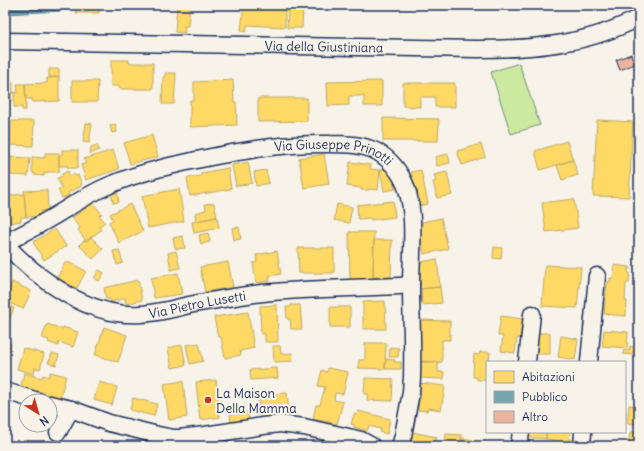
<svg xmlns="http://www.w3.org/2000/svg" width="644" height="451" font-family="Delius,sans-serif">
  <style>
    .green { fill: #cce9a0; stroke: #748c7f }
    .homes { fill: #ffd966; stroke: #bba664 }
    .public { fill: #76a5af; stroke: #5b8297 }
    .building { fill: #e9b59c; stroke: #1b2f5e }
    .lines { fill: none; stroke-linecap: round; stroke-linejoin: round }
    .minor-casing { stroke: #1b2f5e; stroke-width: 19 }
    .minor { stroke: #f7f3e8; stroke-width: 16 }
    .poi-dot { fill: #c8321e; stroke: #f7f3e8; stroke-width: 1.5 }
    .labels { text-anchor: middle; stroke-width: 4; stroke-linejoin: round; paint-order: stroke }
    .street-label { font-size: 13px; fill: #1b2f5e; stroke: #f7f3e8 }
    .poi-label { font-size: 13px; fill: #1b2f5e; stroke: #f7f3e8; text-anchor: start }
  </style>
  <rect width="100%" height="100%" fill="#f7f3e8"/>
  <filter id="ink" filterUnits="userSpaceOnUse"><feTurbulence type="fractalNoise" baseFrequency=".025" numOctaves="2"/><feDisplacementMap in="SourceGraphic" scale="8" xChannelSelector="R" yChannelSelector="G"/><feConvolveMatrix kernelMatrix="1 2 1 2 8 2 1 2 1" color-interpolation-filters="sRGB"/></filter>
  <g filter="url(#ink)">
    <path class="green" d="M519,63l21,62 -29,9 -20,-62z"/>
    <path class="homes" d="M76,5h23v8h-23z
      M108,5h33v4l-33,-1z
      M177,5h13l-2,21h-4l1,7 -10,-1z
      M239,5h29v2h12v3h7v-4l16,1 -1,21h-15l1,-16h-3v15l-38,-2 -1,7 -5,-2 2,-16v-5z
      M111,60h18v3h24v26h-33l-1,-3h-8z
      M49,69h10v8h-10z
      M165,73h11l-2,31h-12l1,-27h2z
      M59,77v24l-27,1v-3h-6l-1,-15 22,-1v-5z
      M233,80l1,22h2l1,23 -47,2v-27h4v-18z
      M72,81h26l-1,21h-25z
      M382,81v25h-18v-10h-15v9l-21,1 -1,-24z
      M5,83h8v10h-2v8h-6z
      M403,83h52v24h-20v-10h-15v10l-17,-1z
      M17,84h8l1,26h-4v-3h-8v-15l4,1z
      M258,98h49v23l-49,1z
      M383,118l56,1 -1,22h-55z
      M597,120l36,2 -4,75 -36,-1z
      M11,121h23l-1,25 -23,-1z
      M86,123l6,1 -3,19 -6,-1z
      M115,124l2,8 -5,1 -2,-7z
      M152,135l6,22 -28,7 -6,-21z
      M567,141l6,19 -33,10 -5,-19z
      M481,144l4,13 -23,8 -5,-14z
      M97,145l2,5 -9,4 1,-7z
      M62,150h16v18h-10v-2h-9v-10l3,-2z
      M113,150l6,19 -33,11 -5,-15 5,-2 -2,-4z
      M45,153h14v19h-12v1h-3v3l-10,-1v-3h-2v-15l13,1z
      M324,154l5,30 -25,4 -5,-30z
      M448,154l2,9 -13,3 -2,-9z
      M11,157l19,1 -2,18 -18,-1z
      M573,160l5,15 -16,5 -5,-15z
      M248,162l4,21 -16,3 -4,-21z
      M350,162l21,3 -1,4 10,1 -2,20 -9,-1v1h-8v-2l-14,-2z
      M228,168l3,21 -41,7 -3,-18 14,-2v-3z
      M391,168l7,12 -5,3 3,6 -12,2 -4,-21z
      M266,170l3,13 -13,3 -2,-14z
      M421,170l7,34 -10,2 -7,-34z
      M68,171l1,5 5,-2 2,2 2,-1 4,9 -2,3 -11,5 -1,4 -6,2 -4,-8 4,-2 -5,-10 6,-2 -1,-2z
      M447,172l5,23 -15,3 -4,-16 3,-1 -2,-6z
      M179,189l5,32 -36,7 -6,-32z
      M47,190l1,20 -7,1v5l-15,1 -2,-26z
      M117,190l2,12 -6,1 -2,-12z
      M24,194l2,23h-5v4l-11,2v-3h-3v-3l-2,-1v-20z
      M574,199l4,29 -32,4 -4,-29z
      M393,201l2,16 -24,3 -1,-2 -12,1 -1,-14z
      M93,203l9,11 -3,1 6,7 -6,5 2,3 -15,11 -8,-11 2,-2 -8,-10z
      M214,203l3,14 -21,4 -1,-8 11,-3 -1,-6z
      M130,204l13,27 -24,12 -10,-21 4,-2 -3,-6z
      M337,204l15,3 -3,16 -15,-3z
      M217,217l2,11 -25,5 -2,-11z
      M441,218l7,31 -24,5 -6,-29 4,-1v-2z
      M239,227l2,12 -7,1 -2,-12z
      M55,229l11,17 -22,14 -11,-18z
      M349,232h25l-1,48h-23z
      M208,233l2,9 -9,2 -2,-9z
      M183,236l2,12 -8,1 -2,-1 -2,-10z
      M91,237l12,12 -10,10 -14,-14 6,-5 1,1z
      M374,240h18l-1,37h-18z
      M494,247l8,1 -1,11 -8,-1z
      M298,248h36v25h-35z
      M119,250l4,13 -6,2 -4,-14z
      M176,251l4,17 -9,2 -3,-17z
      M277,251l4,23 -12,2 1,5 -14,2 -3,-20 4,-1 -1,-7z
      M437,259l3,28 -22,2 -2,-21 4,-1 1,-5z
      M66,261l20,10 -9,17 -20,-10z
      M228,262l5,25 -28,5 -5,-25z
      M545,265l36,2 -4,41 -35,-2z
      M614,265l16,2v2h-2v3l2,1 -1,10h-3l-1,18h2l-1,15 -22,-2 3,-32h3v-4l3,1z
      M99,270l5,3 -5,8 -5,-3z
      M178,273l4,21 -28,4 -3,-20z
      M138,280l4,20 -16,4 -1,-6 -14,4 -1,-3h-4l-2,-11z
      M12,282l19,9 -8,18 -18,-8v-2z
      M440,287l2,16 -20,2 -1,-16z
      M385,301l1,28h-23v-27z
      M5,304l9,4 -6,15 -3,-1z
      M277,305l1,37h-13v-8h-4l-1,-28z
      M291,305h9l2,24h-11l-1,-10h-3l-1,-12h4z
      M330,307h20v20h-20z
      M248,312l6,36 -14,3 1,4 -16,3 -4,-21h-3l-4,-20z
      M501,316l22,3 -3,19h-3l-2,15 -14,-2 2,-15h-5z
      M419,320l31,1v19h-8v22h-24z
      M47,324l16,5v-2l15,5 -5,15 -14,-5 -1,4 -10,-4 1,-2 -7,-2z
      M104,327l23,8 -9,27 -23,-7z
      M604,330l24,2 -1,16 -25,-2z
      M535,333h15v21h-16z
      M561,336l17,3 -3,21 -17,-3z
      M5,342l6,2 -5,16 -1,-1z
      M199,343l4,18 -13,3 -4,-19z
      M365,343h21l-1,26 -27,-1 1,-8h6z
      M182,345l4,20 -14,3 -4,-20z
      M273,346h7l1,8 11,-1 1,8 -19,1z
      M630,346l4,1 -1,8 -10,-1 1,-4 5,1z
      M390,347l9,1 -1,9h-9z
      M23,348l21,6 -4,15 -5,-1 -1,6 -17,-5z
      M480,352h10l-1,10h-2v18h-10v-3h-4l1,-23 5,1z
      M52,353l7,2 -3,10 -8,-2 1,-3h1z
      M386,359l9,1 -1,2h7v7h-16z
      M421,361l17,1v10h6v7l-24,-1z
      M277,368l1,10 -27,2 -1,-10z
      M328,368l20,4 -5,22 -8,-1 -1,7 9,2 -6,22 -24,-5 3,-14h4l5,-18 -7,-1 4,-16 5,2z
      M50,372l16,4 -6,22 -39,-12 3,-13 18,5 1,-3 6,2z
      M365,378l28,1 -1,22 -25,-1 1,-6h-4z
      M216,380l4,37 -20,3 -4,-38z
      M183,381l4,36 -18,3 -5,-36z
      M99,382l18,5 -5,18 -18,-5z
      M421,383l24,3 -4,24 -13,-2 -1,3 -9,-1z
      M287,393l2,21 -30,2 -1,-21z
      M133,398l24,6 -3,12 -24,-6z
      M629,405l9,1 -2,18 -9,-1z
      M358,411l32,8 -3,15 -7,-2 1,-3 -12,-3 -2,5 -13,-4v-2l-3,-1 3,-10 3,1z
      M248,412l1,9 -18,3 -1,-10z
      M412,432l25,5 -2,9h-29l4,-6z
      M525,432h21v7l-22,-2z
      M546,432h24l-1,14h-15v-6l-8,-1z
      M630,432h9v14h-11z
      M446,434l16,1 -2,11h-18l1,-4h2z
      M463,438l10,2 -1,6h-10z
      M592,443l22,3h-22z"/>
    <path class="public" d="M5,5h56v6l-56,3z
      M5,439l10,7h-10z"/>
    <path class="building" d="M631,54l4,10 -15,6 -4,-10z"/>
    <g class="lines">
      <defs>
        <g id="minor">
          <path id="s1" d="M5,41l472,8c32,0 64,-1 95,-8 23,-4 46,-13 67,-23"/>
          <path id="s2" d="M5,243c13,-7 26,-13 39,-21 22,-12 43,-28 66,-37 33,-14 67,-21 101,-28 40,-8 78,-14 119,-13 14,0 28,0 41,5 13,5 23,15 30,27 17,28 10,77 10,109 0,31 2,61 1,92l-1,15 -8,44 -3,10"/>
          <path id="s3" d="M5,244c34,36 84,74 136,70 16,-1 32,-5 48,-9 21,-4 43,-8 65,-11 24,-3 47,-4 70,-5 25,-1 51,-2 76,-3l11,-2"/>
          <path d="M527,362l5,-48"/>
          <path d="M589,362l8,-86"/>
          <path d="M5,391l33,10"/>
          <path d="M50,404l21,5 38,14 49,12 16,3h5l26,-3 58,-9 17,-2 24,3 36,8 21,5 11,6"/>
          <path d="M58,432l13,-23"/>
          <path d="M519,446l2,-14"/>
          <path d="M582,446l1,-14"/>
        </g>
      </defs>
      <use href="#minor" class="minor-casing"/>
      <use href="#minor" class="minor"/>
    </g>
  </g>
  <circle class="poi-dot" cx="208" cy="400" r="4"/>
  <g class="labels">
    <g class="street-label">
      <text dy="5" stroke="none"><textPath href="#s1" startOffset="319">Via della Giustiniana</textPath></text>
      <text dy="5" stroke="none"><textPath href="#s2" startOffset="350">Via Giuseppe Prinotti</textPath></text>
      <text dy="5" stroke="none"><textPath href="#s3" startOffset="215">Via Pietro Lusetti</textPath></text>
    </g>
    <g class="poi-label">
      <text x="216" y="398">La Maison<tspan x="216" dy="15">Della Mamma</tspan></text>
    </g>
  </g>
  <rect width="644" height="451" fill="none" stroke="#f7f3e8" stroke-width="20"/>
  <rect x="10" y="10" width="624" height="431" fill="none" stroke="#1b2f5e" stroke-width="1.5" filter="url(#ink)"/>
  <rect x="486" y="361" width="140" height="72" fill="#f7f3e8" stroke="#9fa5b1"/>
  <rect x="494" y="371" width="20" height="12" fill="#ffd966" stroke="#9fa5b1"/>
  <text x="522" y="381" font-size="12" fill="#1b2f5e">Abitazioni</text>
  <rect x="494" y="391" width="20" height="12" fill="#76a5af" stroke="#9fa5b1"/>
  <text x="522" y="401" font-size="12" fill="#1b2f5e">Pubblico</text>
  <rect x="494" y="411" width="20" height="12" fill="#e9b59c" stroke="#9fa5b1"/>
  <text x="522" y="421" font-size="12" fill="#1b2f5e">Altro</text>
  <g transform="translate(38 413) rotate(143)"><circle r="19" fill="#f7f3e8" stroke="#9fa5b1"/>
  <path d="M0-3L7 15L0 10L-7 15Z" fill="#c8321e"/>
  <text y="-6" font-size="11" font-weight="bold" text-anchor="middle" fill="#1b2f5e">N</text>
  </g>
</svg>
